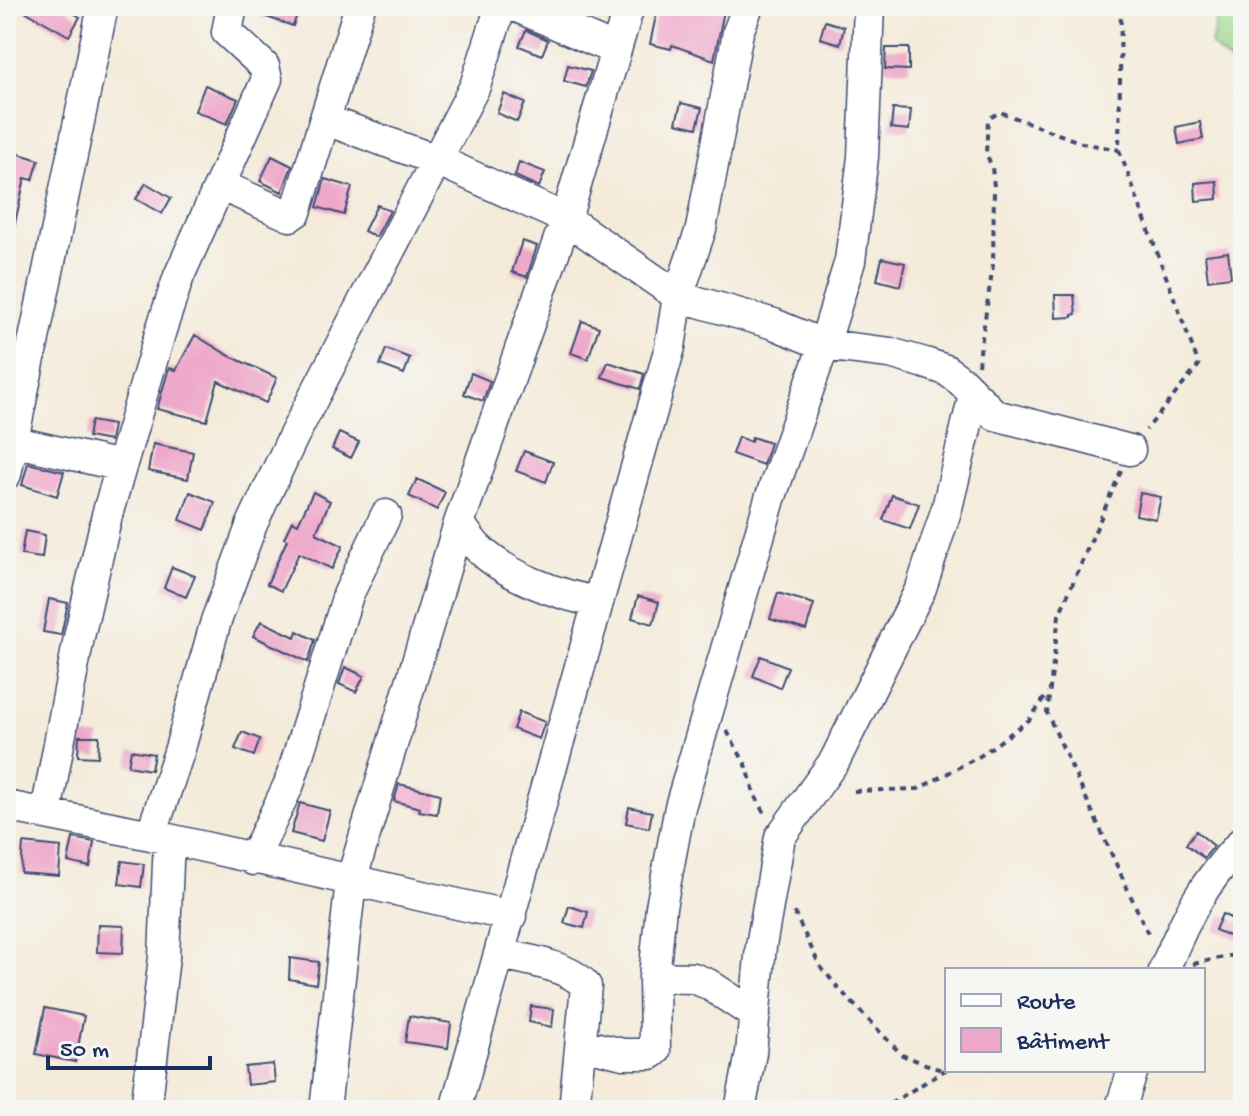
<svg xmlns="http://www.w3.org/2000/svg" width="1249" height="1116" font-family="'Gochi Hand',sans-serif">
  <style>
    .green { fill: #98d58a; stroke: #5a8274; stroke-width: 2 }
    .building { fill: #eea9ca }
    .lines { fill: none; stroke-linecap: round; stroke-linejoin: round }
    .minor-casing { stroke: #3c4b71; stroke-width: 33 }
    .path { stroke: #3c4b71; stroke-width: 4; stroke-dasharray: 6 6; stroke-linecap: butt }
    .minor { stroke: #fff; stroke-width: 30 }
  </style>
  <rect width="100%" height="100%" fill="#f6f6f2"/>
  <filter id="ink" filterUnits="userSpaceOnUse"><feTurbulence type="fractalNoise" baseFrequency=".0125" numOctaves="2"/><feDisplacementMap in="SourceGraphic" scale="16" xChannelSelector="R" yChannelSelector="G"/><feConvolveMatrix kernelMatrix="1 2 1 2 8 2 1 2 1" color-interpolation-filters="sRGB"/></filter>
  <filter id="wash" filterUnits="userSpaceOnUse"><feTurbulence type="fractalNoise" baseFrequency=".006" numOctaves="4" result="noise"/><feDisplacementMap in="SourceGraphic" scale="32" xChannelSelector="R" yChannelSelector="G"/><feGaussianBlur stdDeviation="1.8" result="paint"/><feColorMatrix in="noise" values="0 0 0 0 0 0 0 0 0 0 0 0 0 0 0 0 0 1.4 0 .05"/><feComposite in="paint" operator="in"/></filter>
  <g filter="url(#wash)">
    <rect width="100%" height="100%" fill="#f4ebda"/>
    <path class="green" d="M1219,6h24v68l-32,-29z"/>
    <g id="blocks">
      <path class="building" d="M16,6h45l19,11 -11,19z
        M250,6h50l-7,20 -44,-15z
        M658,6h67l-11,54 -42,-15 -1,4 -21,-5z
        M825,21l19,6 -4,17 -20,-6z
        M526,30l22,10 -6,15 -23,-9z
        M886,48h23v22l-24,-1z
        M568,65l23,6 -5,16 -22,-6z
        M205,85l33,14 -11,25 -32,-13z
        M504,94l21,9 -8,19 -20,-9z
        M681,103l21,5 -5,20 -21,-5z
        M893,109l18,1 -2,20 -18,-2z
        M1200,122l3,17 -24,5 -3,-17z
        M13,152l26,8 -6,20 -8,-2 -12,54 -7,-1v-54z
        M272,156l20,10 -10,26 -22,-11z
        M519,162l26,10 -6,15 -24,-11z
        M325,179l27,8 -8,28 -27,-8z
        M1217,181l1,18 -22,2 -1,-18z
        M146,183l25,15 -9,16 -26,-15z
        M377,205l13,6 -14,26 -12,-6z
        M522,241l15,5 -10,31 -15,-5z
        M1228,252l3,25 -23,3 -3,-25z
        M882,258l23,5 -5,23 -23,-6z
        M1055,295h19l2,19 -4,1v2l-16,1z
        M582,321l17,6 -11,32 -17,-6z
        M195,335l33,20 49,23 -11,25 -48,-22 -11,40 -50,-12 12,-41 7,2z
        M386,349l24,9 -6,16 -24,-9z
        M608,362l36,12 -4,15 -38,-12z
        M471,373l19,8 -7,20 -19,-7z
        M91,421l22,4 -3,16 -22,-4z
        M339,433l20,9 -8,16 -19,-9z
        M738,437l13,5 1,-5 18,6 -7,22 -31,-11z
        M153,444l40,8 -5,27 -40,-8z
        M524,451l29,11 -7,20 -30,-11z
        M28,463l36,9 -7,24 -35,-11z
        M417,479l28,13 -8,18 -28,-14z
        M190,492l25,10 -10,28 -25,-10z
        M313,492l17,9 -14,32 27,13 -11,23 -33,-16 -18,38 -14,-7 20,-44 -3,-2 8,-17 6,3z
        M1140,493l21,4 -5,22 -20,-4z
        M892,495l27,9 -9,25 -27,-9z
        M25,531l20,4 -3,23 -21,-3z
        M172,567l23,9 -9,21 -22,-9z
        M778,593l36,11 -8,26 -36,-11z
        M638,596l21,6 -6,22 -21,-6z
        M49,599l19,4 -7,32 -18,-3z
        M261,621l34,16 2,-6 18,9 -7,22 -55,-26z
        M761,656l27,11 -8,21 -27,-12z
        M345,667l19,9 -8,16 -17,-8z
        M519,712l26,10 -6,17 -26,-10z
        M242,732l18,7 -6,17 -19,-7z
        M79,736h20l-1,21 -20,-1z
        M131,750l23,4 -3,16 -23,-4z
        M399,784l41,10 -3,20 -18,-3 1,-3 -26,-7z
        M300,803l30,8 -8,30 -31,-8z
        M629,807l23,5 -3,16 -23,-5z
        M1196,831l18,15 -10,12 -18,-14z
        M73,838l21,4 -4,25 -22,-5z
        M23,843l38,4 -2,29 -38,-3z
        M122,861l22,3 -3,23 -22,-3z
        M569,906l19,6 -4,16 -20,-5z
        M1222,914l21,10v18l-28,-12z
        M98,925l26,1 -1,27 -26,-1z
        M290,958l29,4 -3,22 -27,-5z
        M531,1006l23,3 -2,18 -23,-5z
        M45,1008l39,8 -9,46 -39,-8z
        M409,1016l42,7 -3,25 -43,-6z
        M273,1064l2,18 -28,3 -2,-18z"/>
    </g>
  </g>
  <g filter="url(#ink)">
    <use href="#blocks" fill-opacity="0" stroke="#3c4b71" stroke-width="2"/>
    <g class="lines">
      <defs>
        <path id="minor" d="M515,6l101,44
          M326,120l113,41 127,58 112,77 96,28 50,21 66,8 35,10 21,7 15,11 34,34 135,35
          M220,185l70,31 6,-4 64,-206
          M12,441l109,25
          M6,474l97,-468
          M459,523c6,8 12,18 19,25 30,29 80,47 120,54
          M6,806l145,29 360,81
          M46,813l33,-176 28,-122 54,-185 18,-54 88,-197 -3,-13 -37,-34 5,-26
          M151,835l28,-83 37,-131 36,-97 41,-87 182,-351 26,-80
          M253,860l36,-76 59,-189 38,-80
          M500,954c24,5 70,12 86,32l-12,124
          M1164,970c23,-55 38,-86 79,-129
          M654,977l39,1 15,6 47,31
          M582,1044l41,10h28l4,-3 -1,-74 7,-70 19,-100 90,-308 54,-154 26,-84 13,-104 6,-151
          M146,1110l18,-153 5,-117
          M325,1110l26,-229 108,-358 107,-304 63,-213
          M455,1110l215,-763 8,-51 23,-67 37,-197 10,-26
          M740,1110l11,-57 10,-107 19,-109 55,-77 86,-172 26,-80 27,-113
          M1120,1110l13,-40"/>
      </defs>
      <use href="#minor" class="minor-casing"/>
      <path class="path" d="M1121,6l-2,144 80,215 -53,65
        M978,365l15,-100 1,-78 -2,-20 -6,-14 2,-34 12,-7 82,31 37,7
        M1121,471l-62,144 -12,98 103,225
        M727,731l20,36 8,29 10,17
        M854,791l64,-2 62,-33 49,-36 19,-27
        M794,912l26,54 20,24 62,65 39,15
        M1193,964l50,-11
        M880,1110l67,-41"/>
      <use href="#minor" class="minor"/>
    </g>
  </g>
  <rect width="1249" height="1116" fill="none" stroke="#f6f6f2" stroke-width="32"/>
  <rect x="945" y="968" width="260" height="104" fill="#f6f6f2" stroke="#9ea6b7" stroke-width="2"/>
  <rect x="961" y="994" width="40" height="12" fill="#ffffff" stroke="#9ea6b7" stroke-width="2"/>
  <text x="1017" y="1008" font-size="24" fill="#1b2f5e">Route</text>
  <rect x="961" y="1028" width="40" height="24" fill="#eea9ca" stroke="#9ea6b7" stroke-width="2"/>
  <text x="1017" y="1048" font-size="24" fill="#1b2f5e">Bâtiment</text>
  <path d="M48 1056v12h162v-12" fill="none" stroke="#1b2f5e" stroke-width="4"/>
  <text x="60" y="1056" font-size="24" fill="#1b2f5e" stroke="#f6f6f2" stroke-width="6" paint-order="stroke">50 m</text>
</svg>
